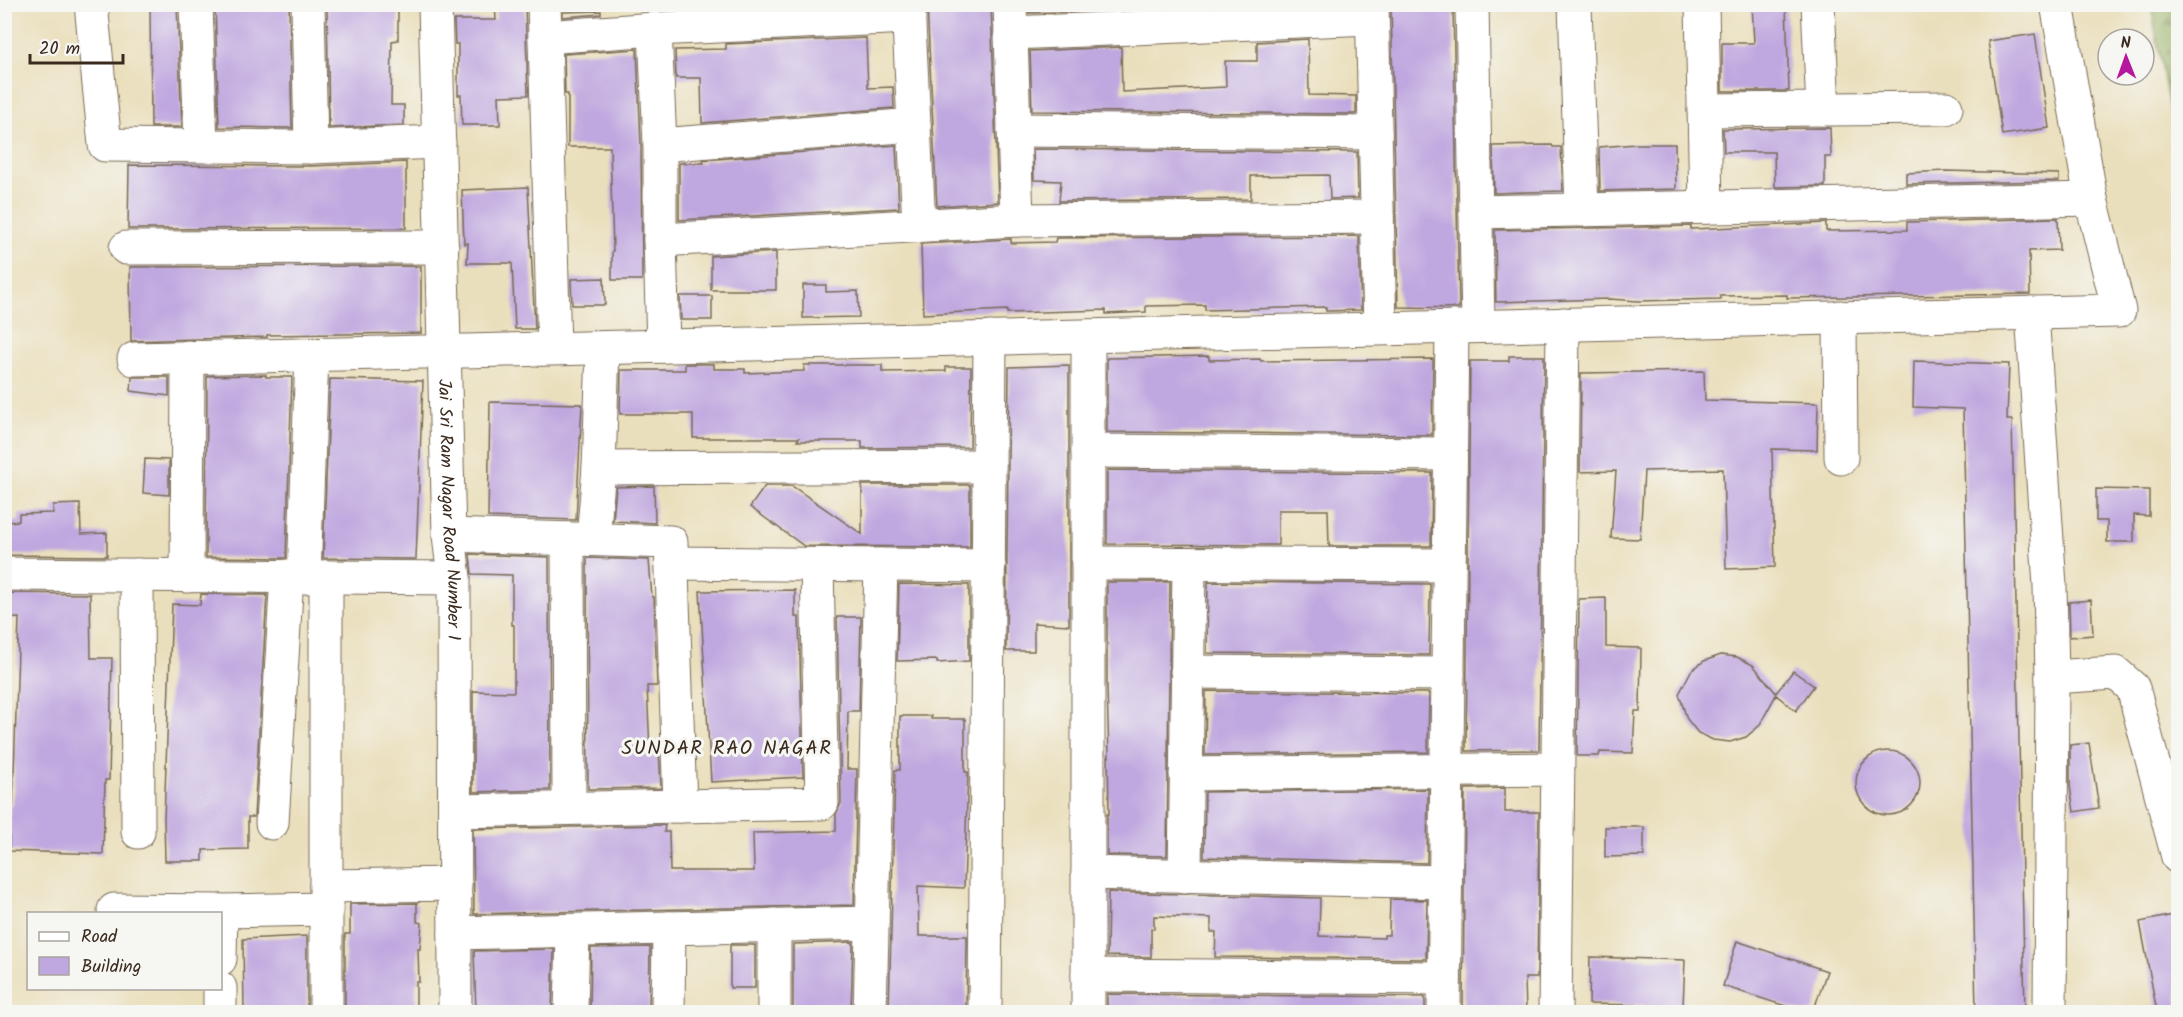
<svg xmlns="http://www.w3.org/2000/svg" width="2183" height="1017" font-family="Kalam,sans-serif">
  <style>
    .forest { fill: url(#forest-firs); stroke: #686c3f; stroke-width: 1.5 }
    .building { fill: #bfa7df }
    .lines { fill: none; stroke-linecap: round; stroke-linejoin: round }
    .minor-casing { stroke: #786955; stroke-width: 35 }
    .minor { stroke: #fff; stroke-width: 33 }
    .labels { text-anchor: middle; stroke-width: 6; stroke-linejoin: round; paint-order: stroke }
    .street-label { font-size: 18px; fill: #3b2a1e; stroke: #f6f6f2 }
    .neighbourhood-label { font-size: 20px; letter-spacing: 1.5px; fill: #3b2a1e; stroke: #f6f6f2 }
  </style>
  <defs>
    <pattern id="forest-firs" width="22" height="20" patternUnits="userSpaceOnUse" patternTransform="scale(1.5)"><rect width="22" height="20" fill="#96af60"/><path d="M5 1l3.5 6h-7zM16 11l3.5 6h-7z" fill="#7c8f4f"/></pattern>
  </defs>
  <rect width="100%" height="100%" fill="#f6f6f2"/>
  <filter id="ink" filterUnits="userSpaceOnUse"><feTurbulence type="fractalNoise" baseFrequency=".0167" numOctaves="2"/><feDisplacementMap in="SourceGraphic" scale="12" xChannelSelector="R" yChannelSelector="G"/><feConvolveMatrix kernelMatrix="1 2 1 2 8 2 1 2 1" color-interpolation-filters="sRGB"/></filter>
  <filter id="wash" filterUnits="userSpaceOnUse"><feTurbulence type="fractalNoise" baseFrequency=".008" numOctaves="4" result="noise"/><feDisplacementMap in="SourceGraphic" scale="24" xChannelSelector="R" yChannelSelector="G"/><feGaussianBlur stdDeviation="1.35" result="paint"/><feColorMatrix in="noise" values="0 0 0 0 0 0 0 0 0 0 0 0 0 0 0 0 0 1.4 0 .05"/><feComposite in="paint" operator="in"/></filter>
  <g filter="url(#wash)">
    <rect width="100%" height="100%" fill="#eadfbc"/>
    <path class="forest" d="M2151,5h27v157v-1z"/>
    <g id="blocks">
      <path class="building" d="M150,4h27l5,123h-31z
        M215,4h74l3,124 -73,-1z
        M327,4h71v36l-6,1 -1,64h13v20l-75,3z
        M495,4h30l3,91 -29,1 1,29h-38l-1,-30h-3v-51h-3l-1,-24h42z
        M927,4h64l7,198 -61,4z
        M1029,4h92v6l-92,3z
        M1391,4h62l6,304 -61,-1z
        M1752,4h34l3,87h-67v-48h32z
        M601,11v3l-38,3v-5z
        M2035,34l14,94 -47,7 -14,-94z
        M866,38l2,50 25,-1 1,21 -192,15 -1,-45h-25l-1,-28 51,-1v-5z
        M1308,39l1,56 47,1v18l-324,-3 -2,-60 91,-4 1,45 104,-5 -1,-26h32v-19z
        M637,49l4,96 1,135h-30v-29h1l-3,-104h-42v-53h-3l-1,-40z
        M1830,128l1,29h-6v29l-50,1 -1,-35h-50l-1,-23z
        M1636,144h39l1,45 -76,2 -1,-44z
        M896,145l3,63 -220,12v-57h25l-1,-3z
        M1552,145l1,2h8l2,44 -69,2 -1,-47z
        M1033,149l324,3 1,46 -28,1 -1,-24 -78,1v23l-192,2 2,-20 -27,-1z
        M406,162v66l-278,1 1,-64 182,1z
        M1946,171l113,3v7l-153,3v-11z
        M528,187l7,142h-20l-3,-66h-45l1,-20 -4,1 -2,-54z
        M2058,218l1,32 -30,1 1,43 -243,4v-3l-67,1v3l-82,2 -28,-2 -114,3 -1,-72 196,-4v3l135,-6v8l81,-1v-8z
        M1359,236l2,74 -35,1v-4l-121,3v-5l-59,1v6l-40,2v-4l-99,3v-3l-84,4 -2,-70 90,-5v4l44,-1 1,-4z
        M776,252v38h-65v-34z
        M421,266v67l-154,2v2l-136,4 -1,-74z
        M604,278l1,27h-33l-1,-26z
        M803,285h23v7l32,-1 1,26 -56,1z
        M680,296h32v24h-31z
        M1209,356v4l51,-1 1,2 172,-2 -1,76 -325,-3v-74z
        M1509,356h35l-5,394 -73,1 4,-390h39z
        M1914,361l95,3 -2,56h5l13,592h-49l-13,-603 -50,-2z
        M685,364h29v5h31v4l59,-2v-6h78v7l64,-1v-4h25l-1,80 -108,1v-7h-65l2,-3h-106v-24h-73l1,-44h64z
        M1069,365v260l-35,-2v28h-28l3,-284z
        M1704,371l1,29 113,3 -1,47 -45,-1 3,118 -49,2 -3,-100 -79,2 -4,68 -29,-1 5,-67 -36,1 1,-99z
        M266,375v2h26l-6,181 -80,-1 1,-181z
        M132,377h37v19l-38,-5z
        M330,379l93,2 -7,178 -93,-1z
        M490,402l92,2 -6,116 -88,-3z
        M145,459l24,1v35l-26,-2z
        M1107,470l325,3 -1,73h-102l-1,-36h-50v35l-171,-1z
        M862,485h108v62l-166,-1 -54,-39 15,-21h27l70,48z
        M654,486l1,37 -42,-2 3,-34z
        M2096,489l53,1v26l-15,-1v27h-27v-21h-11z
        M80,504l1,30 26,-1v23l-103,-1v-33l15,-1v-7l34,-1v-8z
        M470,554l79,3 1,233 -77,2v-101l41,1v-67h-2v-50l-40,-1z
        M587,558l62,2 3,37h2l3,89h-10l3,64h9l2,38 -73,1z
        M1107,582h63l-3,274 -60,-1v-41h2l-1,-57h1l-2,-70z
        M1208,582l222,2 -1,71 -222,-2z
        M899,584l70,1v76l-32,2v-3l-40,1z
        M795,590v27h4l4,160 -92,5 -11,-191z
        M4,593l86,1 1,64h21l-3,122h-4l-2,74 -94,-3 1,-47 3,1 6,-187 -15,1z
        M201,594l66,1 -13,222h-6v32l-45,1v11h-38l-1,-42 8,-215 28,1z
        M1606,598v49l35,1 -1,63h-5l-2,42 -33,-1 -1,4h-22l2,-157z
        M2091,600l2,35 -23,2 -1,-35z
        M837,617h24l-2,94h-11l-1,58h10l-3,136 -380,9 -1,-85 192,-4 -1,7h5l1,39h84l-1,-38 83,-2v-17l5,-11z
        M1721,655l16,2 16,8 23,28 17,-22 21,15 -18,25 -20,-16 -17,31 -13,11 -16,5 -17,-2 -15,-7 -11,-14 -8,-25 12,-23 13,-10z
        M1206,691l223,2 -1,59 -223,3z
        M900,716h31v3h34v53h3l-4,116 -46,-2 1,50h48l-1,76h-77l6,-242h5z
        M2089,743l10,65 -25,4 -4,-26v-41z
        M1856 783a32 32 0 1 1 64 0a32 32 0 1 1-64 0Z
        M1505,788v24h34l-2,166h-12l1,34h-63l2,-223z
        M1428,789l-1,74 -223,-6 1,-65z
        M1605,827h39v29l-39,1z
        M1108,892l212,6 -1,38 65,2v-3h5l1,-36 37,1 -1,59 -211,-2 1,-25h-5v-14l-57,-2v13h-3v28l-44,-1z
        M417,903v19l5,1 -2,26h-2l1,33h-3v30l-71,-2v-76h5v-30z
        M2178,914v48l-4,1 4,23v26h-21l-17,-90z
        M307,936v76h-63l-1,-73z
        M1737,941l90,30 -14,41h-9l-81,-26z
        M853,942l-2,70h-58v-68z
        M730,945h25v43h-25z
        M650,947l-1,65h-59l1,-64z
        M554,949l-2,63h-76l-2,-61z
        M1590,957l95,3 -2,46 -94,-2z
        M1107,994l318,3v15h-318z"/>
    </g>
  </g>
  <g filter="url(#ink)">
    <use href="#blocks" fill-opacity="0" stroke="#786955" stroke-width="1.5"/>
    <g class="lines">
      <defs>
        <g id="minor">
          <path d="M91,4l14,141 206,2 128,-5"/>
          <path d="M196,4l5,141"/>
          <path d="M308,4l3,143"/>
          <path id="s1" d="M435,4l14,531 5,43 1,434"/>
          <path d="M544,4l10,344"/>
          <path d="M908,4l11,221"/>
          <path d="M1010,4l7,216"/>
          <path d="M1372,4l8,324"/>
          <path d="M1472,4l6,322"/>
          <path d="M1575,4l7,206"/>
          <path d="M1702,4l4,203"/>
          <path d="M1818,4l5,105"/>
          <path d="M655,29l5,116v95l3,106"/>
          <path d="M1011,33l361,-15"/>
          <path d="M545,37l110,-8 254,-12"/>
          <path d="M1704,110l242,-2"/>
          <path d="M1014,130l361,3"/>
          <path d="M660,145l254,-20"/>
          <path d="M1476,212l615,-13"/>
          <path d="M660,240l357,-20 360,-3"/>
          <path d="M126,248l316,-1"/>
          <path d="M2032,313l18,273 2,91 -2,335"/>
          <path d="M1840,317l1,141"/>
          <path d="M134,359l1985,-48 -28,-112 -34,-195"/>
          <path d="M1088,451l362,3"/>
          <path d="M599,468l390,-2"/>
          <path d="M449,535l222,7 9,264"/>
          <path d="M568,539l1,269"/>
          <path d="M593,539l6,-71 4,-120"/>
          <path d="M672,563l317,3"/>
          <path d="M1088,563l361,2"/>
          <path d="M4,574l450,4"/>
          <path d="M137,575l1,257"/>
          <path d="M187,576l1,-219"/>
          <path d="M304,577l8,-222"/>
          <path d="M1187,672l261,2"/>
          <path d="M2052,677l64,-4 17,15 45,169"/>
          <path d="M1186,774l371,-5"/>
          <path d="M455,811l367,-8 -5,-238"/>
          <path d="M272,823l15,-247"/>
          <path d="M1088,873l357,9"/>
          <path d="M1185,876l4,-312"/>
          <path d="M326,886l129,-2"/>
          <path d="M114,910l107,1 105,-2"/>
          <path d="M774,925v87"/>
          <path d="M455,933l417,-10"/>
          <path d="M220,959l1,-48"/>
          <path d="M1088,975l356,3"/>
          <path d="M220,1012v-24"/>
          <path d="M326,1012v-435"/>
          <path d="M571,1012l2,-81"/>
          <path d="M668,1012l1,-84"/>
          <path d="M870,1012l11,-447"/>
          <path d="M985,1012l5,-674"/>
          <path d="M1088,1012v-676"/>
          <path d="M1444,1012l8,-685"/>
          <path d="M1555,1012l8,-688"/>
        </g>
      </defs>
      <use href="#minor" class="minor-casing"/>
      <use href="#minor" class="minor"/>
    </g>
  </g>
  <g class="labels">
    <g class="street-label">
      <text dy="6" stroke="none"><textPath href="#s1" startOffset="506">Jai Sri Ram Nagar Road Number 1</textPath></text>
    </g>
    <g class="neighbourhood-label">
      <text x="727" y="754">SUNDAR RAO NAGAR</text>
    </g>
  </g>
  <rect width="2183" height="1017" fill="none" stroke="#f6f6f2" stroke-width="24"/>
  <rect x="27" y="912" width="195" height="78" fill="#f6f6f2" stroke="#aba49d" stroke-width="1.5"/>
  <rect x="39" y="932" width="30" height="9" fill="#ffffff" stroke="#aba49d" stroke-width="1.5"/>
  <text x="81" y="942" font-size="18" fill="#3b2a1e">Road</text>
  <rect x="39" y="957" width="30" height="18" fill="#bfa7df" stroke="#aba49d" stroke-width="1.5"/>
  <text x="81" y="972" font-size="18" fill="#3b2a1e">Building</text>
  <g transform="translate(2126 57) rotate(359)"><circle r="28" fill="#f6f6f2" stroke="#aba49d" stroke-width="1.5"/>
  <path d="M0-4.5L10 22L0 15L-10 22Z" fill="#b5179e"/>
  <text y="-9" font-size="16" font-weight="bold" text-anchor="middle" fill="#3b2a1e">N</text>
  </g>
  <path d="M30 54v9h93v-9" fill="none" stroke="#3b2a1e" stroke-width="3"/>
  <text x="39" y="54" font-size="18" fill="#3b2a1e" stroke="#f6f6f2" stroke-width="4.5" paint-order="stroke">20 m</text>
</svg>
